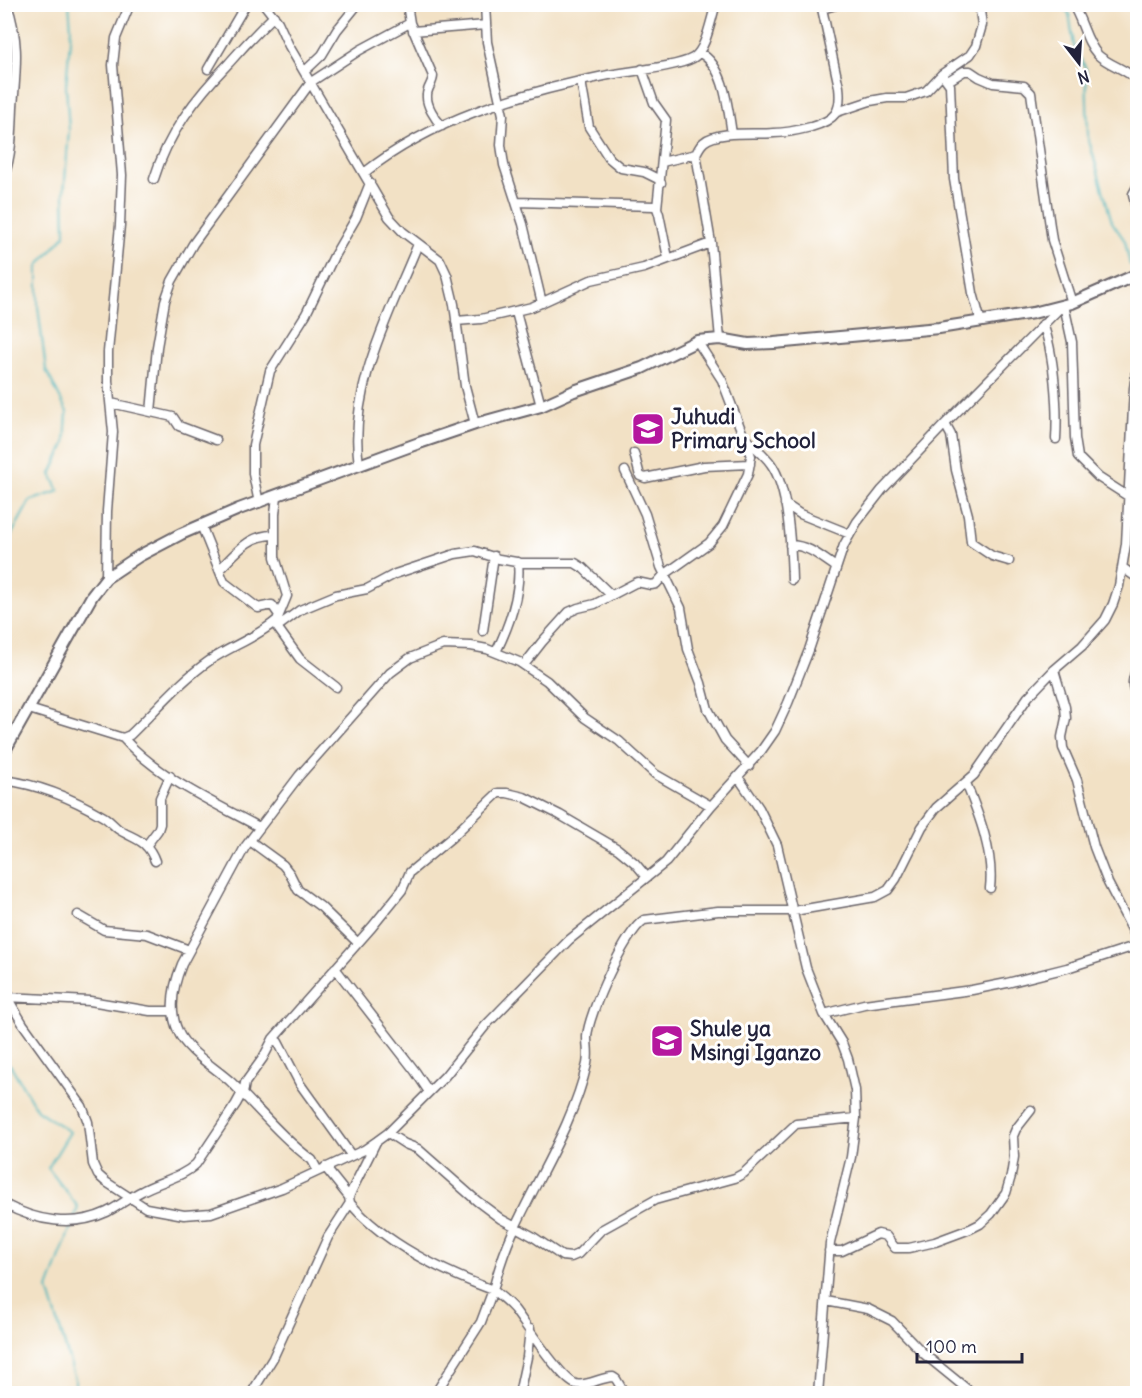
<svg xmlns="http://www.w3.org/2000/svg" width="1142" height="1398" font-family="Delius,sans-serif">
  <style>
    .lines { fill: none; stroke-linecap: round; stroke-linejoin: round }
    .stream { stroke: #42b3ba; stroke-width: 2 }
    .minor-casing { stroke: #6b656b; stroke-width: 11 }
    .tertiary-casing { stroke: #6b656b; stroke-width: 14 }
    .minor { stroke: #fff; stroke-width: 8 }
    .tertiary { stroke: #fff; stroke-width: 10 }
    .labels { text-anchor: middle; stroke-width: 6; stroke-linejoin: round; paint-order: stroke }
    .poi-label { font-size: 21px; font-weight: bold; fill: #22223b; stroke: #fff; text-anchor: start }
  </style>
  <rect width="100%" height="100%" fill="#fff"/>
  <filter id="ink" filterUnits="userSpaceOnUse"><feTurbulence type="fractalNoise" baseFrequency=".0167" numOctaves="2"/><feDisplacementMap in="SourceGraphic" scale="12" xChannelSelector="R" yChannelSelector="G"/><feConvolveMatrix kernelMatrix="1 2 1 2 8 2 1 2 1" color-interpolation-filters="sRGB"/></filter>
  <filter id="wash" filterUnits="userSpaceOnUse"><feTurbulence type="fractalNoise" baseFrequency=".008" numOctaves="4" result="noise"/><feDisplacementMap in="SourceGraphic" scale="24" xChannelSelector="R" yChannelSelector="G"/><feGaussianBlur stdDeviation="1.35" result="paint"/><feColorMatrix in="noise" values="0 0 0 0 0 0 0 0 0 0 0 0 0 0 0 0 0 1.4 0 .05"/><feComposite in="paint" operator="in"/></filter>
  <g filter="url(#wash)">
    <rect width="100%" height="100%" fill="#f2e1c5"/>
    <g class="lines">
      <path class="stream" d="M1061,4l8,9 5,33 12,23 2,68 24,85 13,19 5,24
        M4,617l7,-39 -2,-39 21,-38 29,-10 -8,-17 14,-30 2,-32 -21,-42 -8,-63v-41l27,-31 -1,-42 5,-63 -3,-44 5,-58 -2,-24
        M4,1060l7,6 26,44 33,22 -22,36 30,39 -4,12
        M72,1224l-24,65 27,90v15"/>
    </g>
  </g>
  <g filter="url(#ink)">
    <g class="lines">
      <defs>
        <path id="minor" d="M264,4l14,18 11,24 100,171 14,15 37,28 7,15 7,29 11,82 10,38
          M407,4l3,19 23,53c0,7 -6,12 -6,19 -1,10 8,24 15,31
          M485,4l2,38 16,73 -2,30 3,20 19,59 19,79
          M1072,4c11,16 13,37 26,51 12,11 29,14 40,26
          M822,9l17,-5
          M413,31l73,-6
          M700,51v2c25,13 28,56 32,81
          M208,69l38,-65
          M642,69l12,34 12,17 -9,88
          M305,71l17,-16 15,-25 21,-26
          M942,74l8,11 4,94 19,114 8,29
          M581,81l8,46 20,31 12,10 23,4 14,7 3,4
          M948,81l16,-10h6l9,6 14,6 31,3 7,7 21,147 20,63
          M837,112l33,-11 17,-3h19l20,-7 16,-17 28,-19 6,-9 6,-21 -3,-21
          M662,162l34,-8
          M364,173c68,-54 156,-80 240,-97 22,-5 71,-8 89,-18 13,-7 18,-40 23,-54
          M4,177c8,-24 8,-45 9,-70 3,-40 7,-64 -6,-103
          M154,179c14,-46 42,-82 75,-116 14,-16 29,-32 45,-47
          M1138,185l-5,9 5,24
          M517,202l137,4 3,2 2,6 9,44
          M1064,305l8,37 3,96 3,19 20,20 31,20
          M516,312l25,94
          M456,321l25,-2 51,-12 59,-27 53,-12 67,-25
          M1043,324c11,29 15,84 13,115
          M720,339l-9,-96 -15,-89c2,-4 4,-9 8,-12 15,-12 51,-7 70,-9 12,0 25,-3 37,-6 24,-7 31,-15 28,-40l-18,-83
          M111,403l62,14 6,9 37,14
          M151,412l6,-65 8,-46 7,-20 21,-37 118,-162 49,-32 50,-27
          M945,424l6,11 5,35 12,45 3,27 21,14 17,5
          M748,440c7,8 17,15 23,24 18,25 20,85 21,116
          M634,453l6,23 5,2 59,-12 46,-2
          M359,465c-11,-77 31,-152 59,-221
          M625,471l20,43 16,53 20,41 7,41 13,34 7,26 17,31 24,26
          M277,496l-2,18v43l12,39 -10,24v7l23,32 36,28
          M259,503l-6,-29v-29l17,-74 36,-57 28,-58 22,-38 14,-35
          M785,504l15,10 50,20
          M201,525l23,57 34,26 14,-3 7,10
          M790,545c20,1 29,11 46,22
          M1123,568l10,7 5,1
          M219,570c17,-17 30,-36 56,-35
          M106,578l1,-67 6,-79 -5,-51v-29l12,-127 2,-50 -9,-110 3,-27 14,-34
          M277,627l23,-17 36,-15 31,-6 28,-15 60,-20 20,-3 24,8 23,4h53l8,5 28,27
          M483,631l11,-75
          M496,652c13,-26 25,-60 22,-90
          M524,665l18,-23 27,-30 9,-4 17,-4 42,-22 14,3 5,-1 8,-9 45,-32 14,-17 25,-52 3,-18 -29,-76 -25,-39
          M1138,665c-4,10 -9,22 0,30
          M1054,670l11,37 1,11 -4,19 1,11 14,32 17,67 14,36 30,58
          M29,709l94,29 7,-3c26,-25 49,-53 79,-74 22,-15 47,-23 68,-41
          M123,738c36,40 90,64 136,89
          M738,777l21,31 18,37 29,123 18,46 18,29 6,16 7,31 1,28 -5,39 -21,86 -12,151
          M4,780c37,5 68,18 100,37 5,3 9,8 14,12 17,11 29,10 37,32
          M966,783c13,32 28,70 24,105
          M250,841l33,24 7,9 8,16 23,17 37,36
          M146,846l12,-16 2,-6v-26l10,-22
          M78,915l26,15 43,4 42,16
          M335,968l80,103 14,21
          M4,992l19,32 59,82 6,16 5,42 5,11 8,7 40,26 38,7 27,-2 71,-25 82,-38 13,-9 11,-8 57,-57 41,-51 83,-85 97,-78 45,-56 50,-55 14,-20 13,-28 21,-53 35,-105 13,-23 25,-32 63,-66 116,-117
          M6,997l84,4 60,10h22
          M824,1014l40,-10 108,-14 35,-7 60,-15 71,-23
          M273,1039l5,3 22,42 51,71
          M243,1094l2,-11 18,-25 10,-19 99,-112 30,-37 8,-18 41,-34 47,-45h9l17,4 36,18 58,34 17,14 11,13
          M388,1133l17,11 13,5 59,52 24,18 31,17 30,20 9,1 7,-3 23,-24 54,-30 80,-22 9,-5 52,-49 60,-6
          M375,1144l-23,46 -3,7 1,6c34,40 94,69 143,87l-12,32 -46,72
          M325,1167l24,30
          M318,1171l-6,-11c-30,-22 -54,-52 -81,-78 -15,-14 -45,-31 -53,-51 -10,-22 -5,-45 4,-67l63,-117 54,-71 91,-103 20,-15 33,-13 28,1 16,3 32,13 28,19 38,37 34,23 36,33 56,32
          M4,1204c32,17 69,24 103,8 12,-6 23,-15 35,-21 18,-10 39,-13 54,-27l40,-60 6,-11
          M829,1251h13l36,-17 8,2 9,12h14l26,-6 35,-13 10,-5 11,-10 15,-21 5,-17 3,-19 -1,-21 3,-7 15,-19
          M826,1301l42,8 24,12 32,33 49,40
          M251,1394l22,-36 55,-121 22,-34
          M519,1394l8,-37 3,-28
          M625,1394l-9,-15 -3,-2c-12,0 -26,10 -37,7 -15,-4 -51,-61 -62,-75 -7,-8 -14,-13 -21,-19 5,-19 11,-38 19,-56 25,-56 61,-109 75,-170 2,-10 0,-18 0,-27 1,-23 39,-106 57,-117l74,-9h76l81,-14 13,-7 8,-11 26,-52 14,-19 38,-33 54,-78 26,-27 28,-24 23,-26 8,-16 6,-18 7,-42 8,-156 4,-28"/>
        <path id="tertiary" d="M4,752l88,-156 14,-18 33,-22 42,-22 58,-25 180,-66 56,-19 66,-18 33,-15 68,-23 55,-27 23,-2 28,5 26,-1 165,-15 94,-15 39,-10 66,-29"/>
      </defs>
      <use href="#minor" class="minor-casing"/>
      <use href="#tertiary" class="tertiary-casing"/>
      <use href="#minor" class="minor"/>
      <use href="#tertiary" class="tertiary"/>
    </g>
  </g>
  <defs>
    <symbol id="school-square" viewBox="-11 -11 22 22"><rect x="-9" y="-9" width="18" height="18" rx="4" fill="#b5179e" stroke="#fff"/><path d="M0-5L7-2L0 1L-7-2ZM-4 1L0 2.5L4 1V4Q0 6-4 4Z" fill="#fff"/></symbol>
  </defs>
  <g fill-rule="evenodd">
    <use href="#school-square" x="629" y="410" width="38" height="38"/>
    <use href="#school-square" x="648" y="1022" width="38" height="38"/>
  </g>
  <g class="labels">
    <g class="poi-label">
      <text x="671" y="424">Juhudi<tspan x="671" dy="24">Primary School</tspan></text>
      <text x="690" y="1036">Shule ya<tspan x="690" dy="24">Msingi Iganzo</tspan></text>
    </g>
  </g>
  <rect width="1142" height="1398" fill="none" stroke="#fff" stroke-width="24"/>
  <g transform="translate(1079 63) rotate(163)" stroke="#ffffff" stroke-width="4.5" paint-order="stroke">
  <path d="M0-4.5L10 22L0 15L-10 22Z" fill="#22223b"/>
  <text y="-9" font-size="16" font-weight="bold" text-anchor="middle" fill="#22223b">N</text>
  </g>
  <path d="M917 1353v9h105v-9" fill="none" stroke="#22223b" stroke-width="3"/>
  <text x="926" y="1353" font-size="18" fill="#22223b" stroke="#ffffff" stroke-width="4.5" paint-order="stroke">100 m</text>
</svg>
